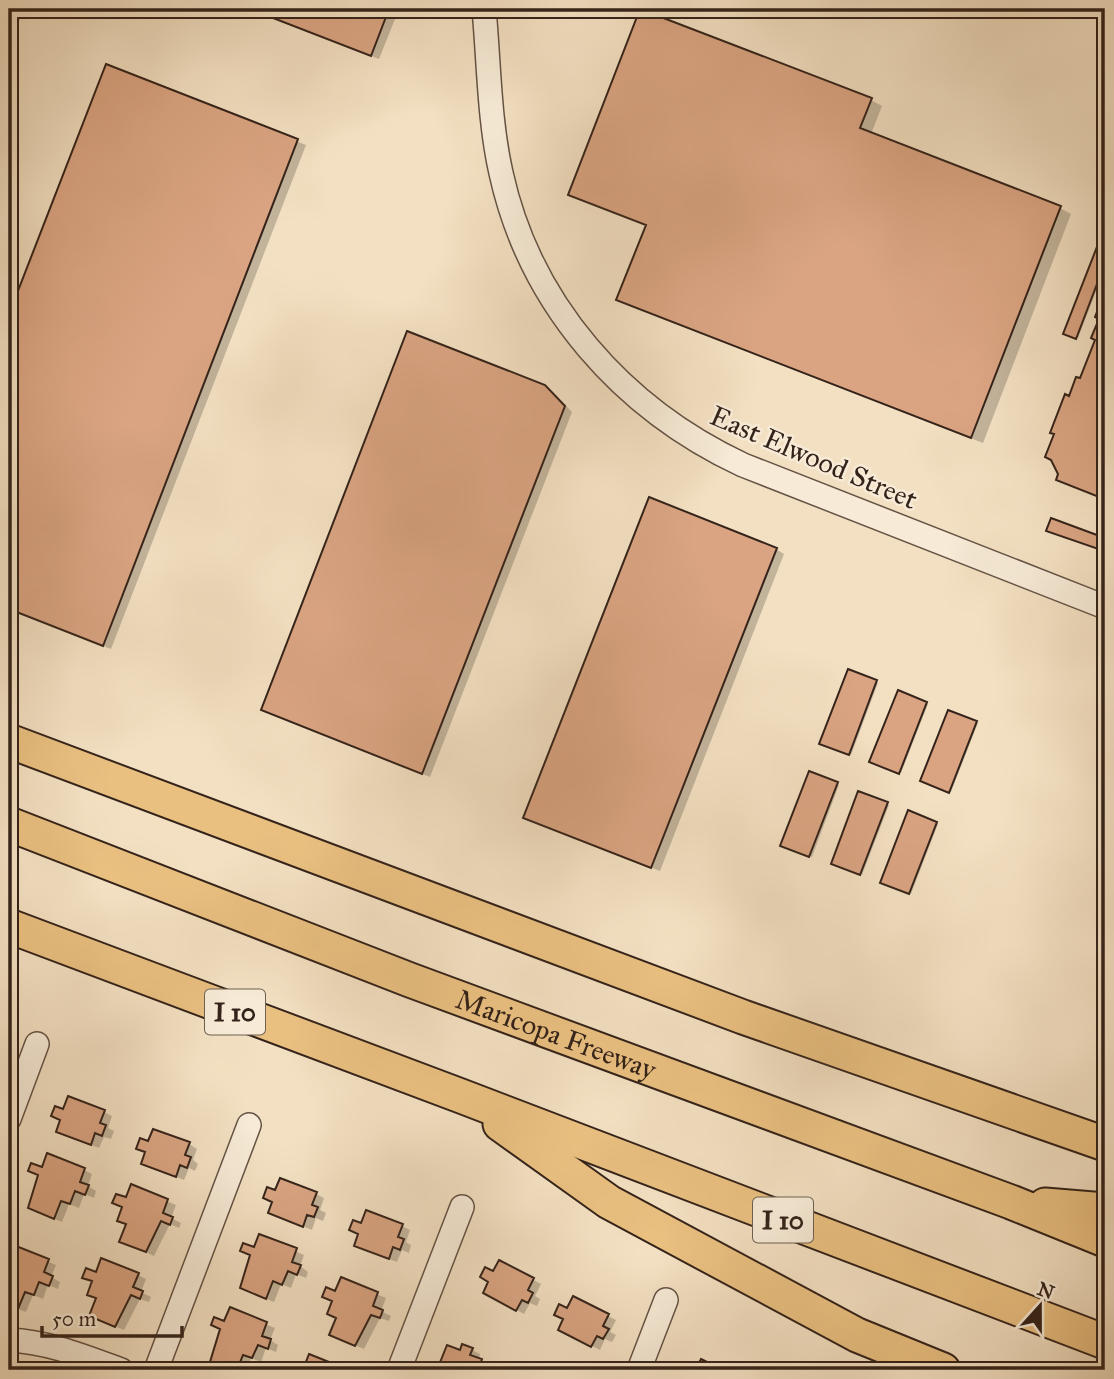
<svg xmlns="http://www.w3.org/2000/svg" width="1114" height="1379" font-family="'IM FELL Great Primer',serif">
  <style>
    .shadow { fill: #0003 }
    .building { fill: #daa482; stroke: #34231a; stroke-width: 2 }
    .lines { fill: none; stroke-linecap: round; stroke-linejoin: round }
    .minor-casing { stroke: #645244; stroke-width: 26 }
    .highway-casing { stroke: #34231a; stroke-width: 37 }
    .minor { stroke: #f7ebd7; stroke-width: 23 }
    .highway { stroke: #eac081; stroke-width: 33 }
    .labels { text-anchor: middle; stroke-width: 5; stroke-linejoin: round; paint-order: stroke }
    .shield { fill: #f7ebd7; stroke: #6e5f53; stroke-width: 2 }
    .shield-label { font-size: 26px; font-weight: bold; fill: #34231a }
    .street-label { font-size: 28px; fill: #34231a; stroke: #f7ebd7 }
  </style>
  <rect width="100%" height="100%" fill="#f3e0c2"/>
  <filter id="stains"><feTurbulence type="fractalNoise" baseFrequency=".00286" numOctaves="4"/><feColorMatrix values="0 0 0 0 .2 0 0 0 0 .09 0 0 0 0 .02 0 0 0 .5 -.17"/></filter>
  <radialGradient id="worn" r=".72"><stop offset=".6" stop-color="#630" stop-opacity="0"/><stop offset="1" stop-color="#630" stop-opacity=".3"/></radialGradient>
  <path class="shadow" d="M9,9h15l-15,38z
    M251,9h148l-20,50z
    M107,66l199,79 -195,504 -102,-40v-290z
    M871,100l11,6 -11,28 189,74 11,6 -88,229 -354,-137 -10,-6 28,-74 -77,-32z
    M1103,236l2,1v31l-27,70 -13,-5z
    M1105,296v204l-47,-20 2,-6 -6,-14 16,-62 11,-18 16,-40 3,-21 -3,-2z
    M544,387l9,5 19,20 -142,365 -159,-63z
    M776,549l8,5 -124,317 -127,-49z
    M849,671l29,12 -27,72 -30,-12z
    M899,692l29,12 -27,69 -30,-12z
    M949,712l29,11 -27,69 -29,-12z
    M810,773l29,12 -27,72 -30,-12z
    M859,793l30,12 -27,70 -29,-12z
    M909,813l29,11 -27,70 -29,-12z
    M64,1111l40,1 8,4 -4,12 6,3 -3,8 -7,-2 -5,11 -33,-13 -4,-14z
    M149,1143l40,1 8,5 -4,11 5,4 -3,7 -6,-3 -5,12 -41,-17z
    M84,1170l8,4 -4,12 8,5 -2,7 -10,-4 -5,14 -10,-4 -7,18 -24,-10z
    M132,1186l44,19 -5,13 10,5 -2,5 -9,-4 -16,32 -32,-15 6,-16 -1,-26z
    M316,1194l8,4 -4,12 6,3 -3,8 -7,-3 -4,12 -42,-17 4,-11z
    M362,1225l40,1 8,4 -4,12 5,3 -2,8 -7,-3 -5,12 -33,-12 -4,-15z
    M260,1236l44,19 -4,11 8,6 -2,6 -10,-4 -5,14 -10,-4 -7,18 -24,-10 5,-43z
    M12,1247l44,18 -5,12 9,5 -2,7 -10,-4 -5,14 -10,-4 -7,17 -17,-6v-50z
    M500,1262l41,22 -6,12 5,3 -3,7 -7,-3 -6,11 -39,-22z
    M97,1274l41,1 8,4 -5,13 10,5 -2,5 -9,-3 -16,31 -24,-10 -2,-21 -9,-5 5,-12 -9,-5z
    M342,1280l44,18 -5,13 10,5 -2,5 -9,-3 -16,31 -24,-10 -4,-46z
    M230,1310l45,18 -5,12 8,5 -2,7 -10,-4 -5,14 -10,-4 -4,12h-16l-11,-4 5,-42z
    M568,1311l40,5 8,4 -6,12 6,3 -4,7 -7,-3 -5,11 -32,-16z
    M448,1347l13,5 11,-2 8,4 -1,6 10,6 -2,4h-48z"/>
  <path class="building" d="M250,9h139l-18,47z
    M640,9l232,89 -12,30 201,78 -90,232 -355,-138 30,-75 -78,-30z
    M106,64l192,75 -195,507 -94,-37v-295z
    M1102,234l3,1v28l-29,76 -13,-5z
    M1105,291v191l-6,15 -43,-17 2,-6 -7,-14 -6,-3 9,-23 -4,-1 15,-39 4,2 7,-19 4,1 15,-38 -4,-2 8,-19 -4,-2z
    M407,331l138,54 20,21 -143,368 -161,-64z
    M649,497l128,51 -126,320 -128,-50z
    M1051,518l54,20 -1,13 -58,-20z
    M848,669l29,11 -28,75 -30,-11z
    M898,690l29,12 -28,72 -30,-12z
    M948,710l29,11 -28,72 -29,-12z
    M809,771l29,11 -29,75 -29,-11z
    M858,791l30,11 -28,73 -29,-11z
    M908,810l29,12 -28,72 -29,-11z
    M1105,837v22l-7,-2z
    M68,1096l37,14 -5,13 6,2 -4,11 -7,-3 -4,12 -35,-13 4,-12 -9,-4 4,-10 8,3z
    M153,1129l37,13 -5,13 6,2 -4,11 -7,-3 -4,12 -35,-13 4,-12 -9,-3 4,-11 8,3z
    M47,1153l38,15 -5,14 9,3 -4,10 -10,-4 -5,13 -9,-3 -7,18 -26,-11 10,-33 -10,-4 3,-8 11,4z
    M280,1178l37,14 -5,13 6,2 -4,10 -7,-2 -4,12 -35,-14 4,-11 -9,-4 4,-11 8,3z
    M131,1184l37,15 -5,14 10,4 -3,8 -9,-4 -15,31 -27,-10 7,-18 -9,-3 5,-14 -10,-4 4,-9 10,3z
    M366,1210l37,14 -5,13 6,2 -4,11 -7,-3 -4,12 -35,-13 4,-12 -9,-4 4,-10 8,3z
    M259,1234l38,14 -5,14 9,3 -4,10 -9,-4 -6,14 -9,-4 -7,18 -26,-11 10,-33 -10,-4 3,-8 11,4z
    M11,1244l38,15 -5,13 9,4 -4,10 -10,-4 -5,13 -9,-3 -7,17 -9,-3v-55z
    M101,1258l38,15 -6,14 10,4 -3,8 -9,-4 -16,32 -26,-11 7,-18 -9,-3 5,-14 -10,-3 4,-10 10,4z
    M499,1260l35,18 -6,12 5,3 -5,10 -6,-3 -6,11 -33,-18 5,-11 -8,-5 5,-10 8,4z
    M341,1277l37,15 -5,14 10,4 -3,8 -9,-3 -16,31 -26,-11 7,-17 -9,-4 5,-13 -10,-4 4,-10 9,4z
    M573,1296l36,18 -6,12 6,3 -6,10 -6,-3 -6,11 -33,-17 5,-11 -9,-4 5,-11 8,4z
    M230,1307l37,15 -5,14 9,3 -3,10 -10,-4 -6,13 -9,-3 -6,15h-7l-20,-8 10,-33 -9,-4 3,-8 10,4z
    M462,1344l11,4 -3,7 12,4 -4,11h-41l10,-25 13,5z
    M309,1354l38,15 -1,1h-54l3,-6 9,3z
    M701,1359l22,11h-28z"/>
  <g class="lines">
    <defs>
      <path id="minor" d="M484,9c5,54 5,111 17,164 29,132 122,236 242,292l362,142
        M9,1119l28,-75
        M9,1340c40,2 74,16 112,30
        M156,1370l93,-245
        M399,1370l63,-163
        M639,1370l27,-70"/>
      <g id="highway">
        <path d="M9,741l734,276 362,127"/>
        <path id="s1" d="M9,824l401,156 601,222 94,38"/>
        <path d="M9,926l452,170 644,246"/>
        <path d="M500,1124l109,78 248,133 86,35"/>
        <path d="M1045,1205l60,5"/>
      </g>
    </defs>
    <use href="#minor" class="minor-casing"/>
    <use href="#highway" class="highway-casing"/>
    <use href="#minor" class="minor"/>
    <use href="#highway" class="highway"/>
  </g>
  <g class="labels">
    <g class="shield">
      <rect x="205" y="989.5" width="60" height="45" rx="5"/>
      <rect x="753" y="1197.5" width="60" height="45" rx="5"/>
    </g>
    <g class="shield-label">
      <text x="235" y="1021">I 10</text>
      <text x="783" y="1229">I 10</text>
    </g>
    <g class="street-label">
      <text transform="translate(814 457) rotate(23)" y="10">East Elwood Street</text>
      <text dy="10" stroke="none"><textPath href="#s1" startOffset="586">Maricopa Freeway</textPath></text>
    </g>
  </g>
  <rect width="1114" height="1379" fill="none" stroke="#f3e0c2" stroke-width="35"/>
  <rect x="10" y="10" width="1093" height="1358" fill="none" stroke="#34231a" stroke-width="3.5"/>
  <rect x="18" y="18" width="1079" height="1344" fill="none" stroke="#34231a" stroke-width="2"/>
  <g transform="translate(1040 1306) rotate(21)" stroke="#f7ebd7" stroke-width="5" paint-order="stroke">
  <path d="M0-5L12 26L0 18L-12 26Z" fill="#34231a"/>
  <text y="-10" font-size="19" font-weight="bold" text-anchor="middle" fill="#34231a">N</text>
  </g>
  <path d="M42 1326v10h140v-10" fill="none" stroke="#34231a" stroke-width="3.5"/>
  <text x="52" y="1326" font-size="21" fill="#34231a" stroke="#f7ebd7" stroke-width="5" paint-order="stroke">50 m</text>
  <rect width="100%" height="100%" filter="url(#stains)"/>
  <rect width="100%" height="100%" fill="url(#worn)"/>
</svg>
